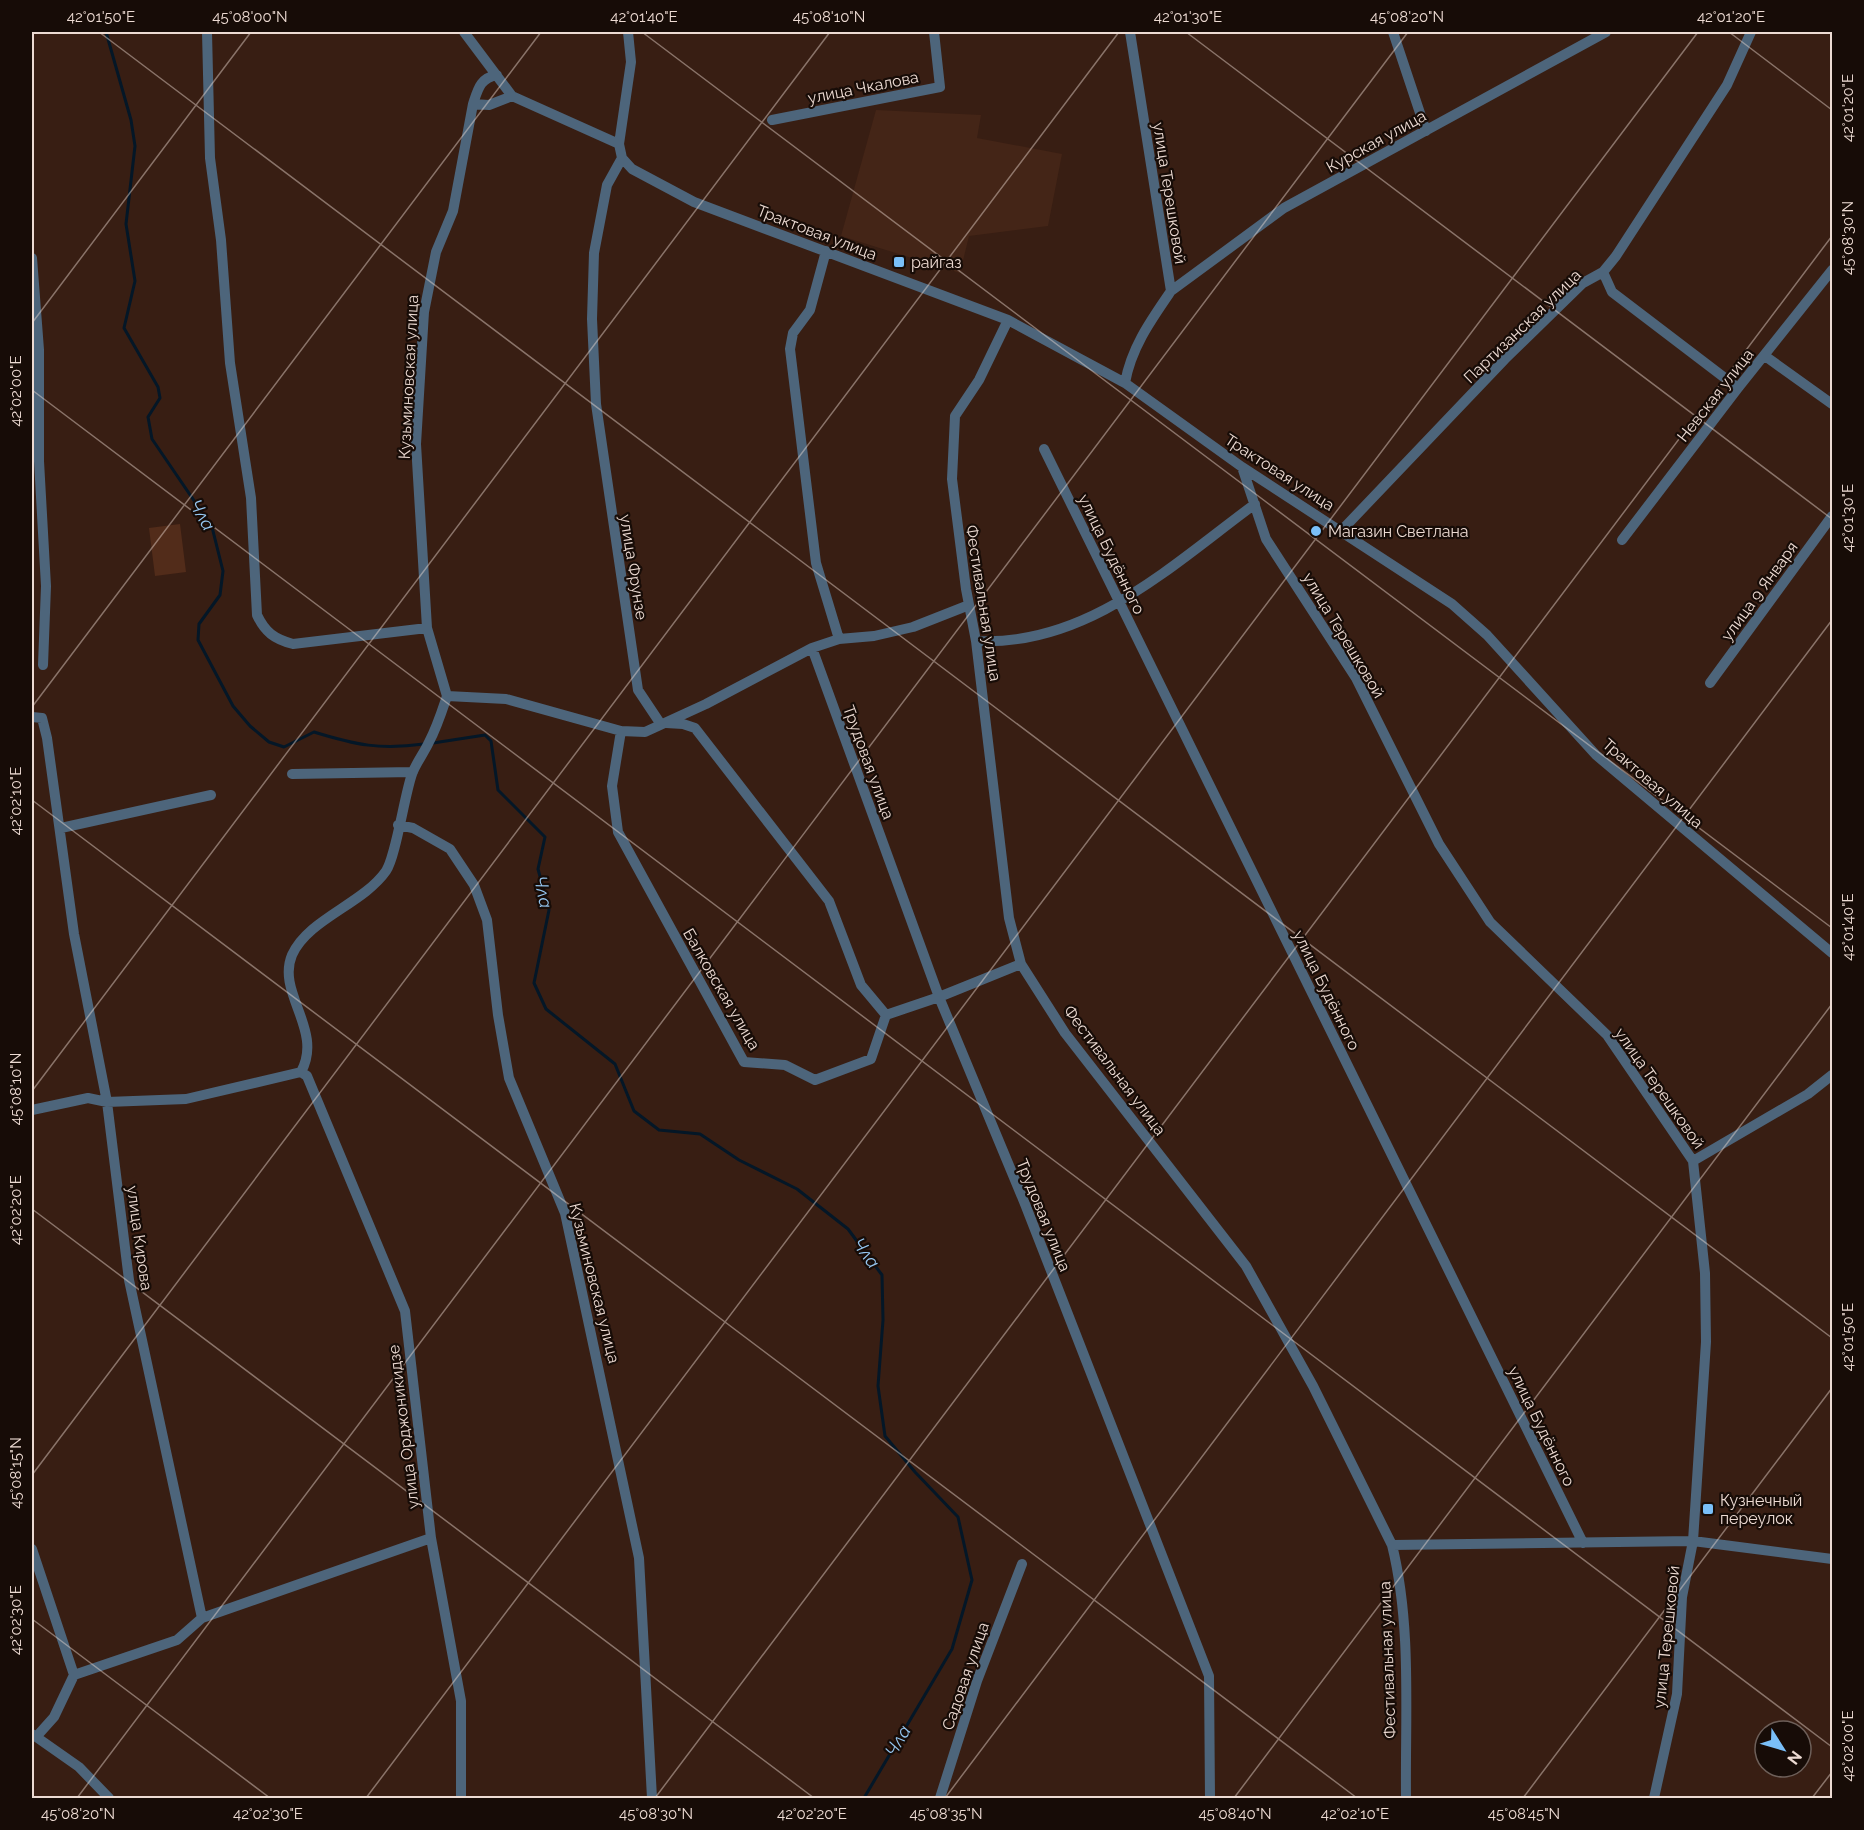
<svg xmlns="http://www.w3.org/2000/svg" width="1864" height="1830" font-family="Raleway,sans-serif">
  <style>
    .built { fill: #442517 }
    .green { fill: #522c1a }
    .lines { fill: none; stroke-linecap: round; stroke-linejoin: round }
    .stream { stroke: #041727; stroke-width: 3 }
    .minor { stroke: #4d657b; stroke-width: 10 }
    .ticks { fill: none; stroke: #eddbd3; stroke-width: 1.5; stroke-opacity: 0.45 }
    .poi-dot { fill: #7abff8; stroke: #170c07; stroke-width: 2 }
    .labels { text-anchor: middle; stroke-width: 4.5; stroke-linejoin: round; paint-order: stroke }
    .street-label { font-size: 16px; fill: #eddbd3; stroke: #170c07 }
    .poi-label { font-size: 16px; fill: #eddbd3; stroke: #170c07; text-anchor: start }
    .water-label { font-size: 18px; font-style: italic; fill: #96c7f1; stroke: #170c07 }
    .neatline { fill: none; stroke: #eddbd3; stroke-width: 2 }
    .ticks-label { font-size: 15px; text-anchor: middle; fill: #eddbd3 }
  </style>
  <rect width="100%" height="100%" fill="#381e13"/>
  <path class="built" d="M876,110l105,5 -4,23 85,16 -14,72 -79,10 -9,37 -119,-37z"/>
  <path class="green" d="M180,524l6,48 -31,4 -6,-48z"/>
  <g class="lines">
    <path class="stream" d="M106,32l25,88 4,26 -9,78 9,57 -11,47 34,59 2,11 -12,19 4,22 60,88 11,44 -3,24 -21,29 -1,16 35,66 17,20 19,16 15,5 30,-15c42,13 66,18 110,12
      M433,743l52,-8 6,6 7,49 47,47 -7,32 11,41 -15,73 12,26 69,55 19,47 25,19 41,4 39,26 58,29 51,40 34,46 1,45 -5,66 7,50 30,36 43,45 14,63 -20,69 -88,149"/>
    <path class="minor" d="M207,32l3,126 11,82 9,123 21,135 6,117c8,17 17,24 36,29l134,-16
      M464,32l48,64 107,48
      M628,32l3,30 -12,82 3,14 -15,27 -13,68 -2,66 4,85 42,286 22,33
      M1393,32l33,99
      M473,104c5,-15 7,-26 24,-29
      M772,120l168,-33 -6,-55
      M622,158l10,11 62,33 314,118 117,63 117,84 210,137 35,31 109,120 236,198
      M826,251l-16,59 -17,23 -3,16 26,214 23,76
      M32,258l7,92v111l7,125 -3,79
      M1603,272l9,20 126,96
      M1171,291l113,-83 322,-176
      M1008,320l-29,60 -24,36 -3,63 14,110 10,52 33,277 12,46 44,69 181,233 67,120 79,159c20,81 13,170 14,253
      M1765,356l67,48
      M1125,383c6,-35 26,-63 46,-92l-41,-259
      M1044,449l539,1094
      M1242,467l24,72 90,139 83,166 51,78 117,113 86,126 12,112 1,69 -13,199 -11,56 -5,97 -23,104
      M1342,530l163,-171 78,-76 20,-11 13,-16 111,-171 24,-53
      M1622,540l116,-152 94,-118
      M976,641c111,6 196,-76 279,-137
      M812,648l127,349 86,207 184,472 1,122
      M1710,683l122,-167
      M447,696l-20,-68 -11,-184 8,-132 12,-60 17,-41 20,-107 16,1 23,-9
      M447,696l59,3 115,32 24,1 61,-28 106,-56 27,-9 35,-3 39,-9 56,-22
      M32,717l10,1 5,20 27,196 33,168 22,178 73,338 -25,22 -103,35
      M666,723l17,1 12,4 134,173 32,84 25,30
      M621,731l-9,55 6,46 126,230 41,3 30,15 56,-21 15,-44 53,-18 82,-33
      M292,774l121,-2
      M398,825l15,3 37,21 24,36 13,35 11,95 11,63 56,135 74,345 13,240
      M61,828l150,-33
      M301,1072l6,4 98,235 26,227 30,163v97
      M32,1110l56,-12 19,4 79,-3 115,-27c23,-42 -25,-79 -9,-117 16,-36 71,-51 94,-84 10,-15 18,-74 26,-97 4,-11 12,-21 17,-32 8,-15 13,-31 18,-46
      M1693,1161l115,-67 24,-19
      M1392,1545l301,-4 139,18
      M32,1549l42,126 -20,42 -17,19
      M202,1618l229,-80
      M32,1734l47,33 30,31
      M940,1798l37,-117 45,-117"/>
  </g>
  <path class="ticks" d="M99,32l1733,1306M642,32l1190,896M1186,32l646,487M1729,32l103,78M32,323l219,-291M32,390l1800,1357M32,707l509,-675M32,800l1325,998M32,1091l798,-1059M32,1209l782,589M32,1475l1087,-1443M32,1619l238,179M77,1798l1331,-1766M366,1798l1332,-1766M655,1798l1177,-1562M945,1798l887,-1178M1234,1798l598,-794M1523,1798l309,-410M1812,1798l20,-26"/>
  <g class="poi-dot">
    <rect x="893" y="256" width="12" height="12" rx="3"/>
    <circle cx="1316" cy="531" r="6"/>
    <rect x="1702" y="1503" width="12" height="12" rx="3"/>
  </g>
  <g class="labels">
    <g class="street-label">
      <text transform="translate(863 87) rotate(-11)" y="6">улица Чкалова</text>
      <text transform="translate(1376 141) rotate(-29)" y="6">Курская улица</text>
      <text transform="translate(1170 193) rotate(81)" y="6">улица Терешковой</text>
      <text transform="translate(817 232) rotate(21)" y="6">Трактовая улица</text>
      <text transform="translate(1522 326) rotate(-44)" y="6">Партизанская улица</text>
      <text transform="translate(408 377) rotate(-87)" y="6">Кузьминовская улица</text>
      <text transform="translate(1715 395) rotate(-52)" y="6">Невская улица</text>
      <text transform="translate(1280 472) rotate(33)" y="6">Трактовая улица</text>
      <text transform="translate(1112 554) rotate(64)" y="6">улица Будённого</text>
      <text transform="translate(634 567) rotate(81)" y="6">улица Фрунзе</text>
      <text transform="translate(1759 591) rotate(-54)" y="6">улица 9 Января</text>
      <text transform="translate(984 603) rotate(81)" y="6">Фестивальная улица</text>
      <text transform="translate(1344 635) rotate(59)" y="6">улица Терешковой</text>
      <text transform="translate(869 762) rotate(70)" y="6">Трудовая улица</text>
      <text transform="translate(1653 783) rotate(41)" y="6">Трактовая улица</text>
      <text transform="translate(722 989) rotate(60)" y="6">Балковская улица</text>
      <text transform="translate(1327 990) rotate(64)" y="6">улица Будённого</text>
      <text transform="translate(1115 1070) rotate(53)" y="6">Фестивальная улица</text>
      <text transform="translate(1660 1088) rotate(55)" y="6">улица Терешковой</text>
      <text transform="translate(1044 1215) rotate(68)" y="6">Трудовая улица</text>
      <text transform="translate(140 1238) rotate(82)" y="6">улица Кирова</text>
      <text transform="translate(595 1283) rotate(76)" y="6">Кузьминовская улица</text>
      <text transform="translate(1542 1426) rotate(64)" y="6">улица Будённого</text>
      <text transform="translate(403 1427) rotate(-97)" y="6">улица Орджоникидзе</text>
      <text transform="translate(1666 1637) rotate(-84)" y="6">улица Терешковой</text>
      <text transform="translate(1387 1660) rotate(-92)" y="6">Фестивальная улица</text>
      <text transform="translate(965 1676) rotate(-71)" y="6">Садовая улица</text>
    </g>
    <g class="poi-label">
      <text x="911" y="268">райгаз</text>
      <text x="1328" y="537">Магазин Светлана</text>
      <text x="1720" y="1506">Кузнечный<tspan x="1720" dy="18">переулок</tspan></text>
    </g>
    <g class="water-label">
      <text transform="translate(202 515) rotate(60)" y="6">Чла</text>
      <text transform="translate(543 892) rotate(79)" y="6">Чла</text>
      <text transform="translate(866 1253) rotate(54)" y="6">Чла</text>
      <text transform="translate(898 1741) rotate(-60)" y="6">Чла</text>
    </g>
  </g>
  <rect width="1864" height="1830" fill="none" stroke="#170c07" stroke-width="66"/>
  <g transform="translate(1783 1749) rotate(127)"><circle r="28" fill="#170c07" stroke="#6d5f59" stroke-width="1.5"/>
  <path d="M0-4.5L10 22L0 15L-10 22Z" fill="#7abff8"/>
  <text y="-9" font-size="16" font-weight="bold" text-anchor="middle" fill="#eddbd3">N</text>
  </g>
  <rect x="33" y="33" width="1798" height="1764" class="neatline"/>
  <g class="ticks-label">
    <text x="101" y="22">42°01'50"E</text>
    <text x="250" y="22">45°08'00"N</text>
    <text x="644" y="22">42°01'40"E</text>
    <text x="829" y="22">45°08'10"N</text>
    <text x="1188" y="22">42°01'30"E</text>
    <text x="1407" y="22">45°08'20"N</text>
    <text x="1731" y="22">42°01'20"E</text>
    <text transform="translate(1848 108) rotate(-90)" y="5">42°01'20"E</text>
    <text transform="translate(1848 238) rotate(-90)" y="5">45°08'30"N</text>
    <text transform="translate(16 391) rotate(-90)" y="5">42°02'00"E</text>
    <text transform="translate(1848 518) rotate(-90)" y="5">42°01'30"E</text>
    <text transform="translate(16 801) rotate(-90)" y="5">42°02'10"E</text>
    <text transform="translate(1848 927) rotate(-90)" y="5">42°01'40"E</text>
    <text transform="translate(16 1089) rotate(-90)" y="5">45°08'10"N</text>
    <text transform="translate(16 1210) rotate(-90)" y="5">42°02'20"E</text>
    <text transform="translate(1848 1337) rotate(-90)" y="5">42°01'50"E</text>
    <text transform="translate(16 1473) rotate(-90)" y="5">45°08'15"N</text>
    <text transform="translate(16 1620) rotate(-90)" y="5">42°02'30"E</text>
    <text transform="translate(1848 1746) rotate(-90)" y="5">42°02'00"E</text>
    <text x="78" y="1819">45°08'20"N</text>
    <text x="268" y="1819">42°02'30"E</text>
    <text x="656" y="1819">45°08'30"N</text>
    <text x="812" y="1819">42°02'20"E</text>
    <text x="946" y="1819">45°08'35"N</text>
    <text x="1235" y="1819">45°08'40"N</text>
    <text x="1355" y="1819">42°02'10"E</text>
    <text x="1524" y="1819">45°08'45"N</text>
  </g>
</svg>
